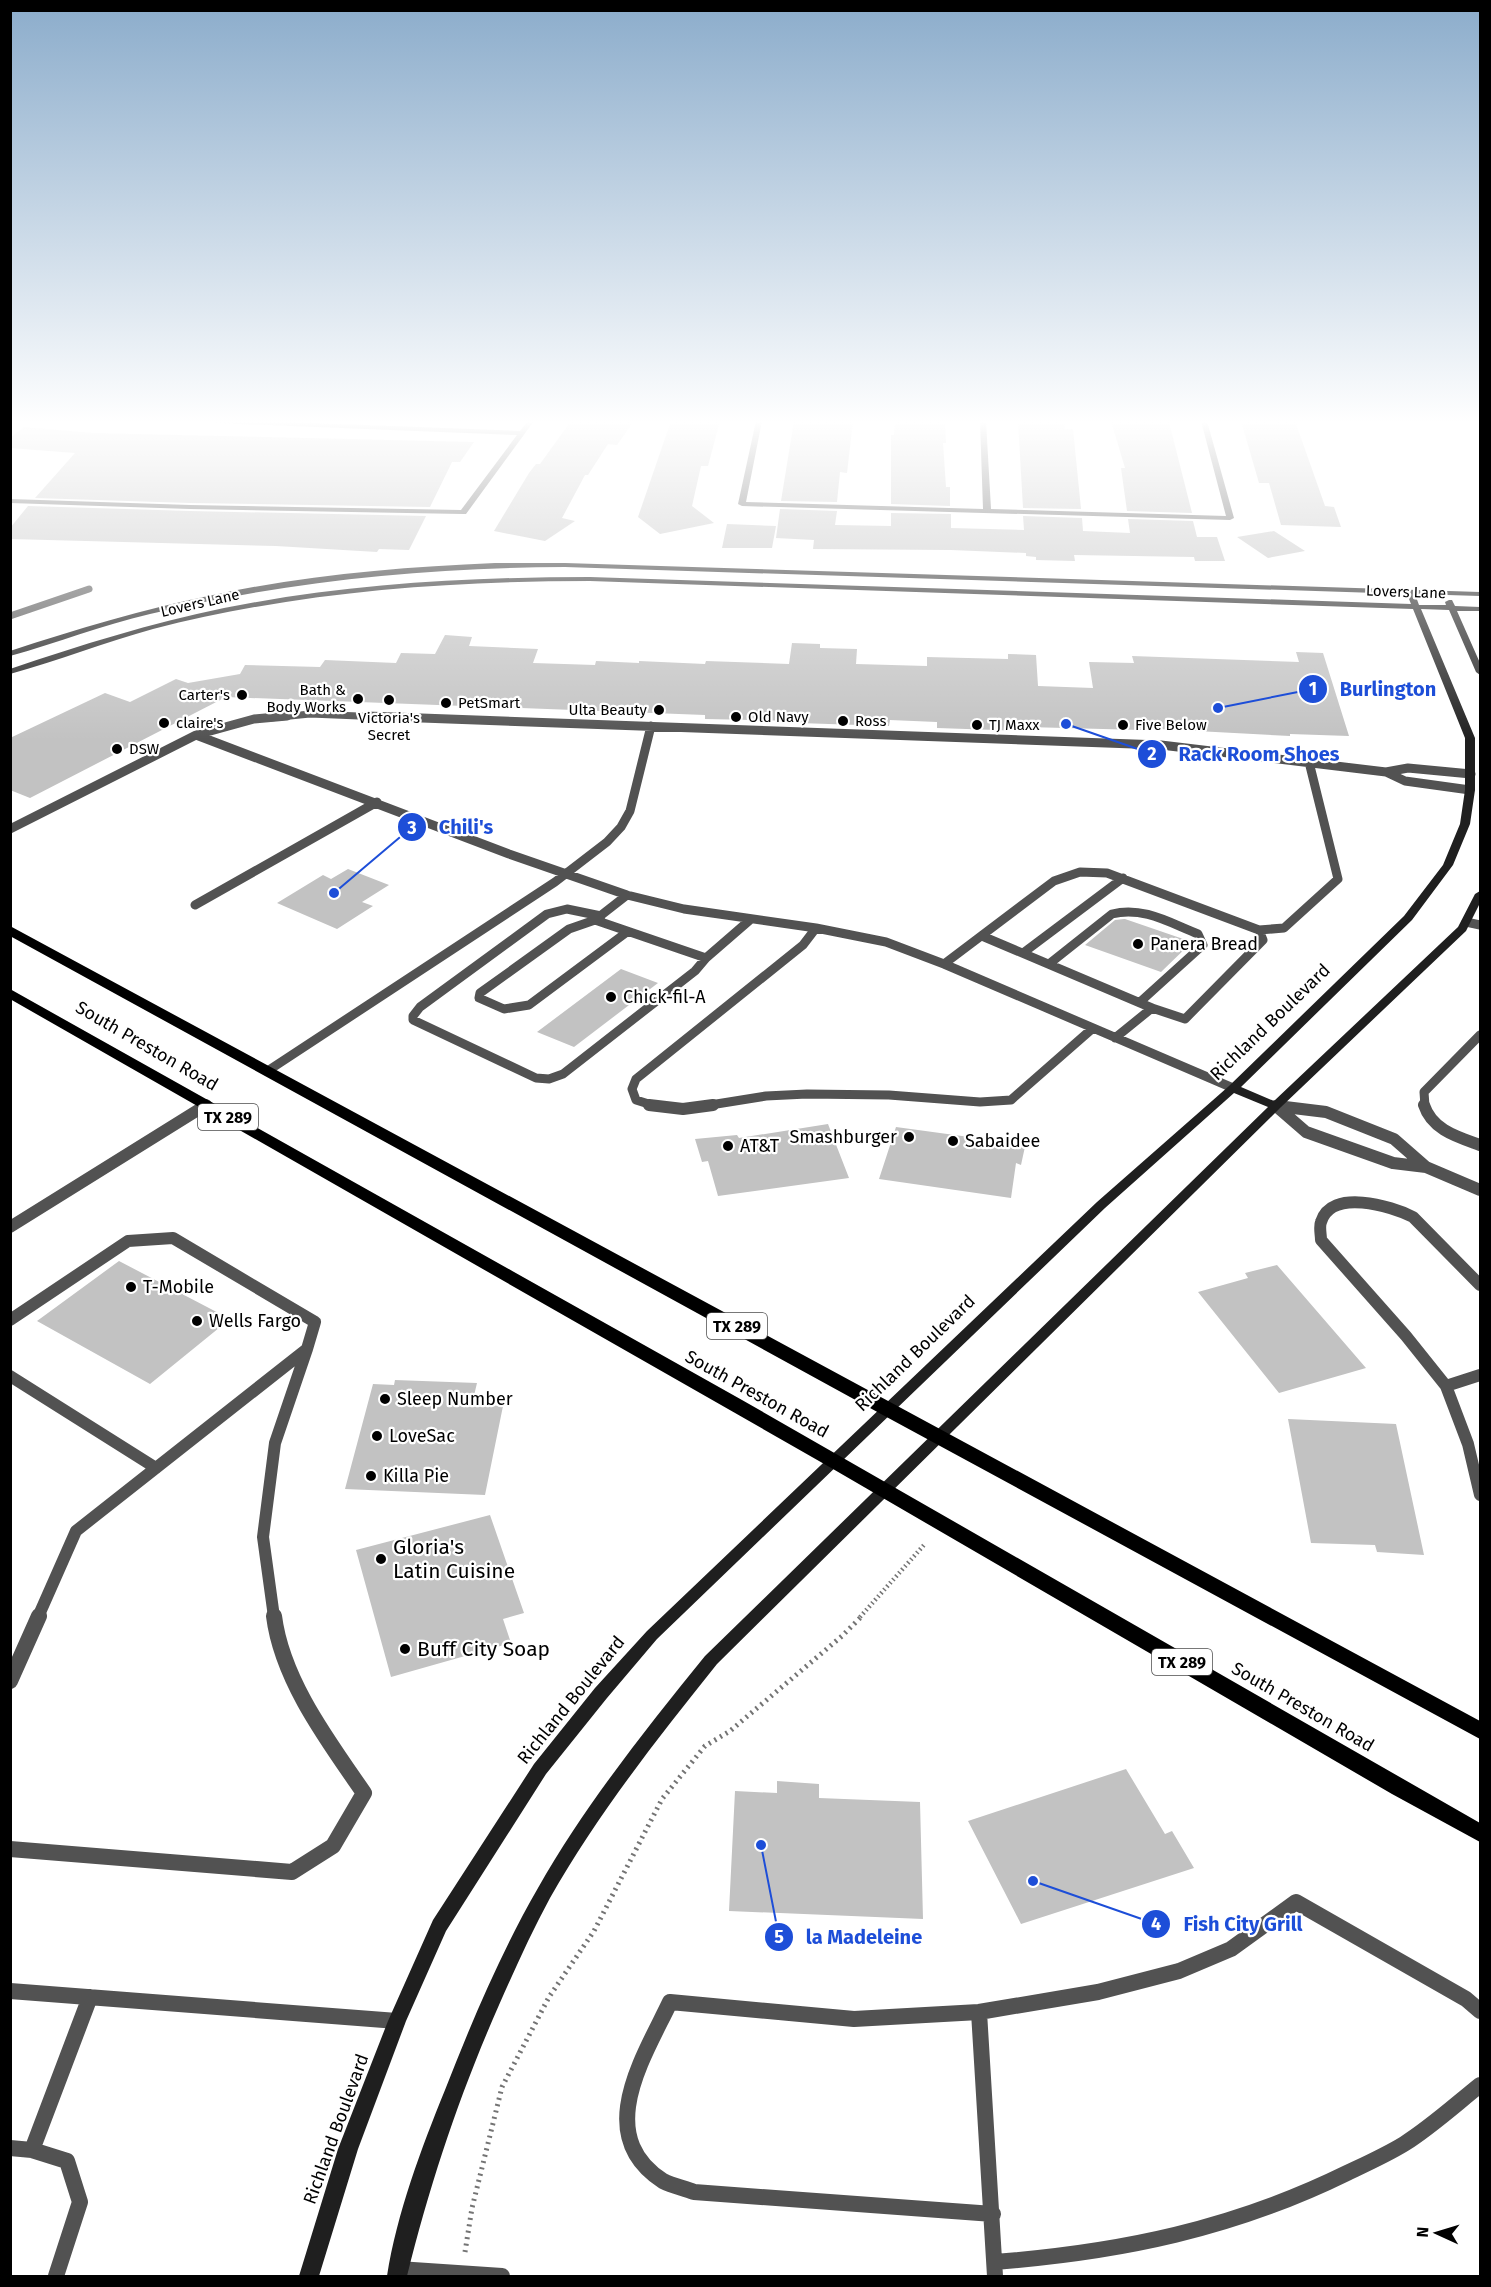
<svg xmlns="http://www.w3.org/2000/svg" width="1491" height="2287" font-family="'Fira Sans',sans-serif">
  <style>
    .building { fill: #c2c2c2 }
    .lines { fill: none; stroke-linecap: round; stroke-linejoin: round }
    .path-far1 { stroke: #747474; stroke-width: 4.5; stroke-dasharray: 1.5 3; stroke-linecap: butt }
    .path { stroke: #747474; stroke-width: 5; stroke-dasharray: 2 4.5; stroke-linecap: butt }
    .lane-far3 { stroke: #525252; stroke-width: 7 }
    .lane-far2 { stroke: #525252; stroke-width: 9 }
    .lane-far1 { stroke: #525252; stroke-width: 12 }
    .lane { stroke: #525252; stroke-width: 16 }
    .street { fill: #525252; fill-rule: evenodd }
    .secondary { fill: #1f1f1f; fill-rule: evenodd }
    .primary { fill: #000; fill-rule: evenodd }
    .poi-dot { fill: #000; stroke: #fff; stroke-width: 2 }
    .labels { text-anchor: middle; stroke-width: 4.5; stroke-linejoin: round; paint-order: stroke }
    .far-street-label { font-size: 15px; fill: #000; stroke: #fff }
    .far-poi-label { font-size: 15px; fill: #000; stroke: #fff; text-anchor: start }
    .shield { fill: #fff; stroke: #4c4c4c; stroke-width: 1.5 }
    .shield-label { font-size: 16px; font-weight: bold; fill: #000 }
    .poi-label { font-size: 18px; fill: #000; stroke: #fff; text-anchor: start }
    .street-label { font-size: 18px; fill: #000; stroke: #fff }
    .near-poi-label { font-size: 21px; fill: #000; stroke: #fff; text-anchor: start }
    .leader { fill: none; stroke: #1d4ed8; stroke-width: 2 }
    .callout-dot { fill: #1d4ed8; stroke: #fff; stroke-width: 2 }
    .mark-label { font-size: 18px; text-anchor: middle; font-weight: bold; fill: #fff }
    .callout-label { font-size: 20px; text-anchor: middle; font-weight: bold; fill: #1d4ed8; stroke: #fff; stroke-width: 4.5; stroke-linejoin: round; paint-order: stroke }
  </style>
  <rect width="100%" height="100%" fill="#fff"/>
  <path class="building" d="M571,421h63l-17,24 -9,-1 -20,31h-3l-23,43 13,3 -30,20 -51,-10 35,-58 7,-9h4z
    M671,421h49l-12,45h-7l-9,40 22,17 -54,11 -22,-17z
    M794,421h59l-6,52 -7,-1 -3,30 -56,-1z
    M895,421h50l1,22h-3l3,44h4v19l-59,-2v-69h3z
    M1018,421h46l1,8h8l8,80 -58,-1z
    M1111,421l58,1 23,91 -65,-2 -6,-43h4z
    M1241,421h54l30,85 9,1 7,20 -60,-2 -12,-42h-10z
    M24,427l69,6 381,9 -14,20h-8l-22,45 -240,-4 -155,-5 40,-45 -65,-5v-10z
    M28,506l162,5 236,5 -17,34 -30,-1 -2,3 -101,-6 -266,-7v-11z
    M780,509l57,2 -2,14 56,1v-13l60,1v14l73,2 -1,-14 59,2 1,13 47,2 -2,-14 65,2 4,16h20l8,24h-30l-1,-4 -120,-2 1,6 -39,-1v-3l-10,-1v-3l-75,-3 -138,-1 1,-9 -38,-2z
    M727,524l49,2 -4,22h-50z
    M1274,531l31,20 -37,7 -31,-21z
    M445,635l27,2 -3,9 69,3 -5,14 62,2 1,-4 43,2v-2l66,3 1,-3 83,3 3,-21 28,1v4l37,1 -1,15 71,2v-9l81,2v-5l28,1 2,31 55,2 -4,-26 45,1 -2,-7 167,6 -3,-10 27,1 26,83 -59,-2v2l-150,-8 1,2 -114,-3v4l-90,-3v-6l-47,-2 -1,6 -90,-3v-2l-94,-2v-4l-479,-18 -196,101 -20,-8v-52l95,-45 25,9 46,-23 12,4 52,-9 5,-9 75,2 5,-7 71,3 5,-10 34,1z
    M348,869l41,16 -27,17 11,4 -36,23 -60,-26 46,-28 8,4z
    M1124,919h1l67,23 -31,30 -76,-27 30,-25z
    M621,969l37,14 -84,64 -37,-15z
    M828,1124l21,54 -131,18 -10,-35 -6,1 -7,-23 42,-4 2,3z
    M896,1127l88,12 1,-3 41,6 -5,23 -5,-2 -5,35 -132,-19z
    M119,1261l111,58 -80,65 -113,-63z
    M1277,1265l89,103 -87,25 -81,-101 50,-14 -3,-5z
    M395,1380l82,3 -5,21 31,2 -18,89 -140,-6 28,-105 21,1z
    M1288,1419l108,5 28,131 -47,-3 -2,-7 -64,-2z
    M490,1515l34,98 -21,6 8,24 -120,34 -35,-127z
    M1126,1769l39,65 7,-3 22,37 -173,56 -53,-103z
    M777,1781l42,3v14l101,4 3,117 -194,-8 6,-120 42,2z"/>
  <g class="lines">
    <path class="path-far1" d="M860,1617l64,-72"/>
    <path class="path" d="M465,2252l7,-44 30,-121 47,-90 45,-66 68,-132 43,-53 25,-15 112,-95 20,-20"/>
    <path class="lane-far3" d="M10,616l79,-27
      M270,718l40,-4 98,4"/>
    <path class="lane-far2" d="M367,716l794,29 225,27 19,9 65,9
      M196,735l313,119 118,41 57,14 132,19 70,14 58,22 289,124
      M1386,772l22,-4 63,6
      M10,829l186,-94 58,-16 33,-3
      M627,895l-32,25 111,38 45,-39
      M195,905l182,-103
      M601,916l-34,-7 -20,5 -127,93 -7,9v4l123,58 13,1 14,-5 132,-103 11,-13
      M595,920l-26,9 -89,64 -1,5 25,11 25,-4 98,-73
      M1466,922l14,3
      M982,936l170,72 -37,30
      M1023,953l100,-75
      M944,964l110,-83 26,-9 27,1 152,57 25,-2 54,-49 -29,-117
      M1049,964l63,-50c31,-8 58,9 86,20l5,11 -63,57
      M1152,1008l33,11 78,-79 -4,-10
      M269,1070l286,-188 52,-40 14,-15 9,-16 21,-85
      M204,1106l2,-1
      M655,1106l-19,-6 -4,-11 4,-10 167,-134 13,-17
      M704,1106l62,-10 41,-2 82,1 91,7 31,-2 82,-72
      M1277,1106h3
      M1425,1106l-1,-14 56,-57"/>
    <path class="lane-far1" d="M649,1105l34,4 30,-4
      M1424,1105c8,25 34,32 56,40
      M1276,1106l30,26 87,31 33,4 54,23
      M1277,1106l49,6 68,27 32,28
      M10,1227l196,-122
      M1480,1285l-67,-68c-22,-11 -82,-29 -92,5 -2,5 0,12 0,18l85,96 40,50 22,58 12,51
      M10,1320l118,-79 45,-3 142,84 -8,27 -231,182 -38,86
      M10,1376l146,92
      M1446,1386l34,-11
      M274,1617l-11,-80 12,-94 32,-94"/>
    <path class="lane" d="M10,1681l29,-65
      M10,1849l282,23 41,-26 31,-53c-36,-52 -82,-113 -90,-177
      M10,1991l387,30
      M979,2012l16,264
      M10,2148l22,2 58,-153
      M32,2150l35,11 13,41 -24,74
      M993,2214l-299,-22c-10,-4 -21,-6 -31,-11 -71,-46 -19,-124 7,-179l184,17 125,-7 119,-20 81,-21 52,-22 65,-47 170,97 14,12
      M995,2262c126,-10 238,-33 352,-89 19,-9 39,-18 57,-29 27,-17 51,-39 76,-59
      M398,2269l104,7"/>
    <path class="street" d="M212,421h51l257,10 8,-10h6l-68,93h-3l-273,-5 -180,-6v-4l180,6 271,5 56,-75 -302,-12z
      M756,421h6l-16,81 237,7 -3,-88h6l5,88 235,7 -25,-95h6l27,97 -4,2 -488,-14 -4,-2z"/>
    <path class="secondary" d="M495,563h70l915,29v4l-65,-2 4,11h27l-1,-3 4,-2h3l3,6 25,1v4h-23l23,52v12l-4,-3 -27,-62 -28,-1 54,129v52l-5,34 -17,41 -41,55 -171,167 33,14 184,-174 17,-33 5,-3v12l-14,28 -186,177 -563,556c-60,75 -120,151 -167,234 -19,35 -35,71 -51,107 -40,91 -68,175 -92,271h-20c10,-63 34,-127 58,-186 27,-69 56,-138 93,-202 47,-83 108,-159 167,-232l563,-549 -34,-14 -129,115 -448,431 -50,59 -61,76 -100,157 -40,90 -48,128 -39,127h-20l39,-127 50,-128 45,-101 101,-156 61,-76 52,-57 450,-429 132,-116 175,-170 39,-51 17,-41 5,-34v-52l-52,-129 -823,-28c-147,0 -293,11 -437,48 -48,13 -95,32 -143,45v-5c71,-24 141,-46 214,-61 121,-24 243,-31 366,-31l821,27 -4,-10 -842,-27c-143,1 -276,14 -415,47 -48,11 -93,29 -140,42v-5c67,-22 134,-42 203,-56 93,-20 187,-28 282,-32z"/>
    <path class="primary" d="M10,926l1470,795v18l-599,-325 -871,-478z
      M10,989l732,411 738,423v19l-88,-48 -559,-325 -823,-470z"/>
  </g>
  <linearGradient id="sky" x2="0" y2="1"><stop stop-color="#8baccb"/><stop offset="0.57" stop-color="#fff"/><stop offset="1" stop-color="#fff" stop-opacity="0"/></linearGradient>
  <rect width="1491" height="741" fill="url(#sky)"/>
  <g class="poi-dot">
    <circle cx="242" cy="695" r="6"/>
    <circle cx="358" cy="699" r="6"/>
    <circle cx="389" cy="700" r="6"/>
    <circle cx="446" cy="703" r="6"/>
    <circle cx="659" cy="710" r="6"/>
    <circle cx="736" cy="717" r="6"/>
    <circle cx="843" cy="721" r="6"/>
    <circle cx="164" cy="723" r="6"/>
    <circle cx="977" cy="725" r="6"/>
    <circle cx="1123" cy="725" r="6"/>
    <circle cx="117" cy="749" r="6"/>
    <circle cx="1138" cy="944" r="6"/>
    <circle cx="611" cy="997" r="6"/>
    <circle cx="909" cy="1137" r="6"/>
    <circle cx="953" cy="1141" r="6"/>
    <circle cx="728" cy="1146" r="6"/>
    <circle cx="131" cy="1287" r="6"/>
    <circle cx="197" cy="1321" r="6"/>
    <circle cx="385" cy="1399" r="6"/>
    <circle cx="377" cy="1436" r="6"/>
    <circle cx="371" cy="1476" r="6"/>
    <circle cx="381" cy="1559" r="6"/>
    <circle cx="405" cy="1649" r="6"/>
  </g>
  <g class="labels">
    <g class="far-street-label">
      <text transform="translate(1406 592) rotate(2)" y="5">Lovers Lane</text>
      <text transform="translate(200 603) rotate(-13)" y="5">Lovers Lane</text>
    </g>
    <g class="far-poi-label">
      <text x="346" y="695" text-anchor="end">Bath &amp;<tspan x="346" dy="17">Body Works</tspan></text>
      <text x="230" y="700" text-anchor="end">Carter's</text>
      <text x="458" y="708">PetSmart</text>
      <text x="647" y="715" text-anchor="end">Ulta Beauty</text>
      <text x="748" y="722">Old Navy</text>
      <text x="389" y="723" text-anchor="middle">Victoria's<tspan x="389" dy="17">Secret</tspan></text>
      <text x="855" y="726">Ross</text>
      <text x="176" y="728">claire's</text>
      <text x="989" y="730">TJ Maxx</text>
      <text x="1135" y="730">Five Below</text>
      <text x="129" y="754">DSW</text>
    </g>
    <g class="shield">
      <rect x="198" y="1104" width="60" height="26" rx="4.5"/>
      <rect x="707" y="1313" width="60" height="26" rx="4.5"/>
      <rect x="1152" y="1649" width="60" height="26" rx="4.5"/>
    </g>
    <g class="shield-label">
      <text x="228" y="1123">TX 289</text>
      <text x="737" y="1332">TX 289</text>
      <text x="1182" y="1668">TX 289</text>
    </g>
    <g class="poi-label">
      <text x="1150" y="950">Panera Bread</text>
      <text x="623" y="1003">Chick-fil-A</text>
      <text x="897" y="1143" text-anchor="end">Smashburger</text>
      <text x="965" y="1147">Sabaidee</text>
      <text x="740" y="1152">AT&amp;T</text>
      <text x="143" y="1293">T-Mobile</text>
      <text x="209" y="1327">Wells Fargo</text>
      <text x="397" y="1405">Sleep Number</text>
      <text x="389" y="1442">LoveSac</text>
      <text x="383" y="1482">Killa Pie</text>
    </g>
    <g class="street-label">
      <text transform="translate(1270 1022) rotate(-44)" y="6">Richland Boulevard</text>
      <text transform="translate(147 1046) rotate(30)" y="6">South Preston Road</text>
      <text transform="translate(915 1353) rotate(-44)" y="6">Richland Boulevard</text>
      <text transform="translate(757 1394) rotate(29)" y="6">South Preston Road</text>
      <text transform="translate(571 1700) rotate(-51)" y="6">Richland Boulevard</text>
      <text transform="translate(1303 1707) rotate(30)" y="6">South Preston Road</text>
      <text transform="translate(336 2129) rotate(-70)" y="6">Richland Boulevard</text>
    </g>
    <g class="near-poi-label">
      <text x="393" y="1554">Gloria's<tspan x="393" dy="24">Latin Cuisine</tspan></text>
      <text x="417" y="1656">Buff City Soap</text>
    </g>
  </g>
  <path class="leader" d="M1218 708L1313 689M1066 724L1152 754M334 893L412 827M1033 1881L1156 1924M761 1845L779 1937"/>
  <g class="callout-dot">
    <circle cx="1218" cy="708" r="6"/>
    <circle cx="1066" cy="724" r="6"/>
    <circle cx="334" cy="893" r="6"/>
    <circle cx="1033" cy="1881" r="6"/>
    <circle cx="761" cy="1845" r="6"/>
    <circle cx="1313" cy="689" r="15"/>
    <circle cx="1152" cy="754" r="15"/>
    <circle cx="412" cy="827" r="15"/>
    <circle cx="1156" cy="1924" r="15"/>
    <circle cx="779" cy="1937" r="15"/>
  </g>
  <g class="mark-label">
    <text x="1313" y="695">1</text>
    <text x="1152" y="760">2</text>
    <text x="412" y="834">3</text>
    <text x="1156" y="1930">4</text>
    <text x="779" y="1943">5</text>
  </g>
  <g class="callout-label">
    <text x="1388" y="696">Burlington</text>
    <text x="1259" y="761">Rack Room Shoes</text>
    <text x="466" y="834">Chili's</text>
    <text x="1243" y="1931">Fish City Grill</text>
    <text x="864" y="1944">la Madeleine</text>
  </g>
  <rect width="1491" height="2287" fill="none" stroke="#000000" stroke-width="24"/>
  <g transform="translate(1437 2233) rotate(274)" stroke="#ffffff" stroke-width="4.5" paint-order="stroke">
  <path d="M0-4.5L10 22L0 15L-10 22Z" fill="#000000"/>
  <text y="-9" font-size="16" font-weight="bold" text-anchor="middle" fill="#000000">N</text>
  </g>
</svg>
